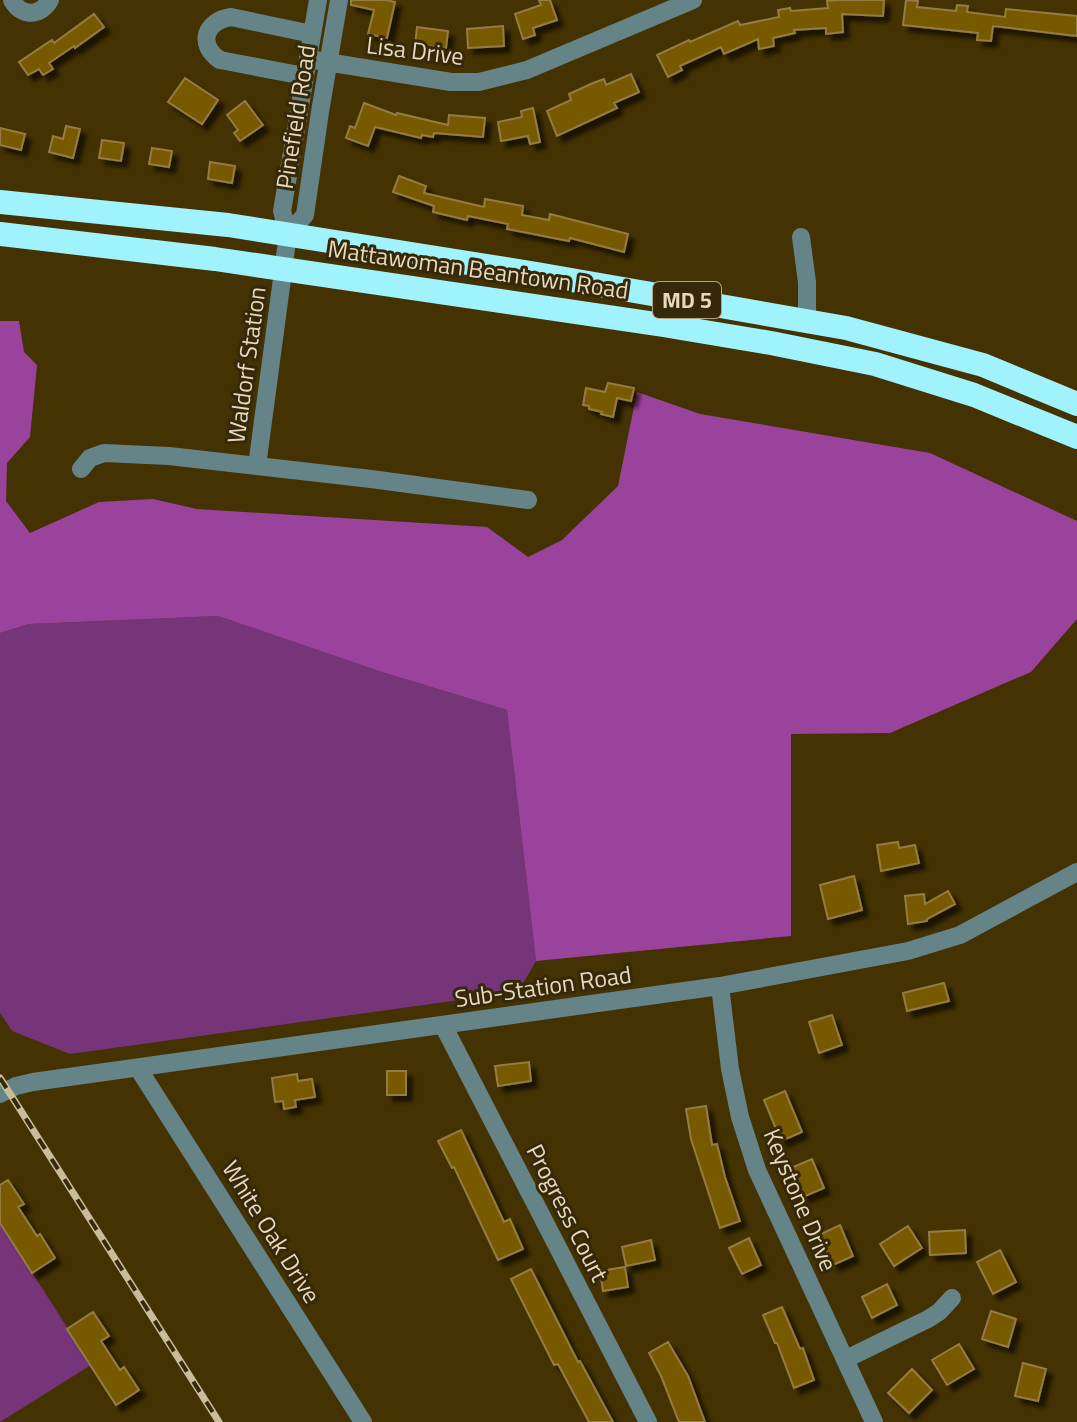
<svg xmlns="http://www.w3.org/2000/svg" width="1077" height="1422" font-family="'Titillium Web',sans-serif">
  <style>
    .green { fill: #763579 }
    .forest { fill: #9a439d }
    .building { fill: #775a05; stroke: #947b42; stroke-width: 2; filter: url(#shadow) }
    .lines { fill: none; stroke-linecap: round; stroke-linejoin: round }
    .minor { stroke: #648488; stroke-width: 18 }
    .highway { stroke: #a0f3fd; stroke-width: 24 }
    .rail-casing { stroke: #cabb9b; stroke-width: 7 }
    .rail { stroke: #36290a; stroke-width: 4; stroke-dasharray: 12; stroke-linecap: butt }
    .labels { text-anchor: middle; stroke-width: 6; stroke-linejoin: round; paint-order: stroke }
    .shield { fill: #36290a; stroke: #b2a487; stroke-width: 2 }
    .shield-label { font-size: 22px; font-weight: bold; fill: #e7d9bd }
    .street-label { font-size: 24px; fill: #e7d9bd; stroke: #36290a }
  </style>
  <defs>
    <filter id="shadow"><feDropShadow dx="6" dy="6" stdDeviation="2" flood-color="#0009"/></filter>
  </defs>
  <rect width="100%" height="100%" fill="#443202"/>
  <path class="green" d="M218,616l164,56 125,38 29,251 -18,31 -448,62 -58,-23 -12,-18v-380l29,-9z
    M0,1222l91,143 -91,57z"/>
  <path class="forest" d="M0,321h19l5,31 13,13 -7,72 -23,26 -1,38 24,32 69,-31 54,-3 44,10 290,18 41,30 34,-17 56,-54 19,-94 63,22 230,39 147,68v98l-46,53 -141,61 -99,1v202l-255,25 -29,-251 -125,-38 -164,-56 -189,8 -29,9z"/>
  <path class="building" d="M351,0h35l9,2 -8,36 -19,-4 6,-24 -23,-5z
    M539,0h11l7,20 -24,8 2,7 -12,4 -8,-25 26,-9z
    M839,0h45l-1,16 -41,-2 1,18 -17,2v-6l-32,2 1,3 -22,5 1,8 -15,3 -1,-10 -34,15 -3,-7 -41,19 2,4 -14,7 -11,-22 32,-15 1,2 48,-21 2,4 39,-8 -1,-7 12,-2 1,3 37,-3 -1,-7z
    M906,0l12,1 -1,6 39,4 1,-6 11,1 -1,6 38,5 1,-8 71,7v20l-84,-10 -2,15 -14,-1 1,-7 -75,-8z
    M94,14l10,13 -29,21 -1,-2 -25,17 4,6 -10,6 -4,-6 -11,6 -9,-13 33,-22 2,3z
    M503,26l1,20 -36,2 -1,-19z
    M417,27l31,4 -2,17 -31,-3z
    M631,74l8,18 -25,11 3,5 -60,28 -10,-25 24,-11 -2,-6 24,-11 11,-4 2,6z
    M185,78l33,22 -16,24 -34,-22z
    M245,101l18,24 -23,16 -6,-8 4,-3 -11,-15z
    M364,103l32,12 1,-2 51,12 1,-10 36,3 -2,19 -49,-4 -1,4 -11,-2 -1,3 -46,-11 -7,19 -22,-8 4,-12 5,2z
    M533,108l7,34 -10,2 -2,-8 -27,5 -3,-19 24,-5 -1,-6z
    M66,126l14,3 -7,29 -24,-6 4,-16 10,3z
    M0,128l25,6 -4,16 -21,-5z
    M102,140l22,3 -3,18 -22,-3z
    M152,148l20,3 -3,16 -20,-3z
    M210,162l25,4 -3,17 -24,-4z
    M399,176l27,10 -2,7 60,14 1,-8 38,7 -1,9 27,5 1,-6 78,20 -4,18 -54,-14 -1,3 -62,-12 1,-5 -40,-8 -1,4 -34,-8 1,-6 -41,-14z
    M608,383l26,5 -3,13 -14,-3 -4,19 -12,-3 1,-2 -13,-3v-3l-6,-1 3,-17 19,4z
    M898,842l1,6 16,-3 4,18 -38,8 -4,-26z
    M854,876l8,34 -34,9 -8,-34z
    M948,891l7,13 -28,15v2l-19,3 -3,-28 19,-2 1,10z
    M944,983l5,18 -42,10 -4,-18z
    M832,1015l10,30 -23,8 -10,-31z
    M529,1062l2,19 -33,5 -3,-20z
    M387,1071h19v24h-19z
    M297,1074l1,7 14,-2 3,18 -20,3 1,7 -12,2 -1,-8 -8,1 -3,-24z
    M785,1091l17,41 -21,9 -17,-41z
    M706,1106l6,39 5,-1 8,33 15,44 -20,7 -29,-89 -5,-30z
    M461,1130l43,92 6,-3 13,30 -25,11 -44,-93 -2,1 -14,-27z
    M812,1159l12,29 -21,9 -12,-29z
    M8,1180l16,24 -6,3 19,29 3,-2 15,24 -23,15 -32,-50v-38z
    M840,1225l13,31 -20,9 -14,-30z
    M908,1226l14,22 -28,18 -14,-22z
    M965,1230l1,23 -36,2 -1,-23z
    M749,1238l12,27 -19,9 -13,-26z
    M651,1240l4,20 -29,6 -4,-19z
    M1000,1250l16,32 -23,12 -16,-32z
    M625,1267l3,20 -25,4 -3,-20z
    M531,1269l47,93 2,-1 33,61h-24l-31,-58 -4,1 -43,-86z
    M887,1284l10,21 -25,13 -10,-21z
    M782,1307l18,42 3,-1 11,32 -20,8 -17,-45h-2l-12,-28z
    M991,1311l25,8 -8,28 -26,-8z
    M93,1312l16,24 -8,5 19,29 4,-3 15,23 -23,15 -49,-76z
    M668,1342l20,34 17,46h-26l-18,-46 -12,-23z
    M959,1344l15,25 -27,16 -15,-25z
    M1023,1363l23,6 -8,32 -23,-5z
    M912,1369l20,21 -23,23 -21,-20z"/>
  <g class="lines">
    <path class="minor" d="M12,0c9,17 28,17 38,0
      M308,59l143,23h28l48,-12 166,-70
      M304,76l-84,-16c-23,-16 -15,-39 11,-43l81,17
      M288,234l17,-19 15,-103 19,-112
      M801,237l6,45v39
      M257,466l31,-232 -6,-23 36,-211
      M81,469l9,-11 14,-5 65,3 202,23 157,21
      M720,986l10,83 10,48 17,53 117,252
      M443,1025l205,397
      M138,1068l225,354
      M0,1094l16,-8 17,-4 687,-96 188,-35 52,-16 117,-63
      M846,1359l82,-40 11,-7 13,-14"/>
    <path class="highway" d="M0,202l228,23 309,49 309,54 137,37 94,39
      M0,234l215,25 448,66 108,18 104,21 99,31 103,42"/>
    <defs>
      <path id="rail" d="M0,1078l219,344"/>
    </defs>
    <use href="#rail" class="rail-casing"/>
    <use href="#rail" class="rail"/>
  </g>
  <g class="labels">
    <rect class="shield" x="653" y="282" width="68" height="36" rx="6"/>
    <g class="shield-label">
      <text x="687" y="308">MD 5</text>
    </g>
    <g class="street-label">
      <text transform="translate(415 51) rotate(7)" y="8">Lisa Drive</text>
      <text transform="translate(296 117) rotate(-81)" y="8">Pinefield Road</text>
      <text transform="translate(478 270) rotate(8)" y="8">Mattawoman Beantown Road</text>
      <text transform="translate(247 365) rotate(-82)" y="8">Waldorf Station</text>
      <text transform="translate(543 987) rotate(-8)" y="8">Sub-Station Road</text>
      <text transform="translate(800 1200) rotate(67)" y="8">Keystone Drive</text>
      <text transform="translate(567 1213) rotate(63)" y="8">Progress Court</text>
      <text transform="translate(271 1232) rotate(58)" y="8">White Oak Drive</text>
    </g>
  </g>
</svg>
